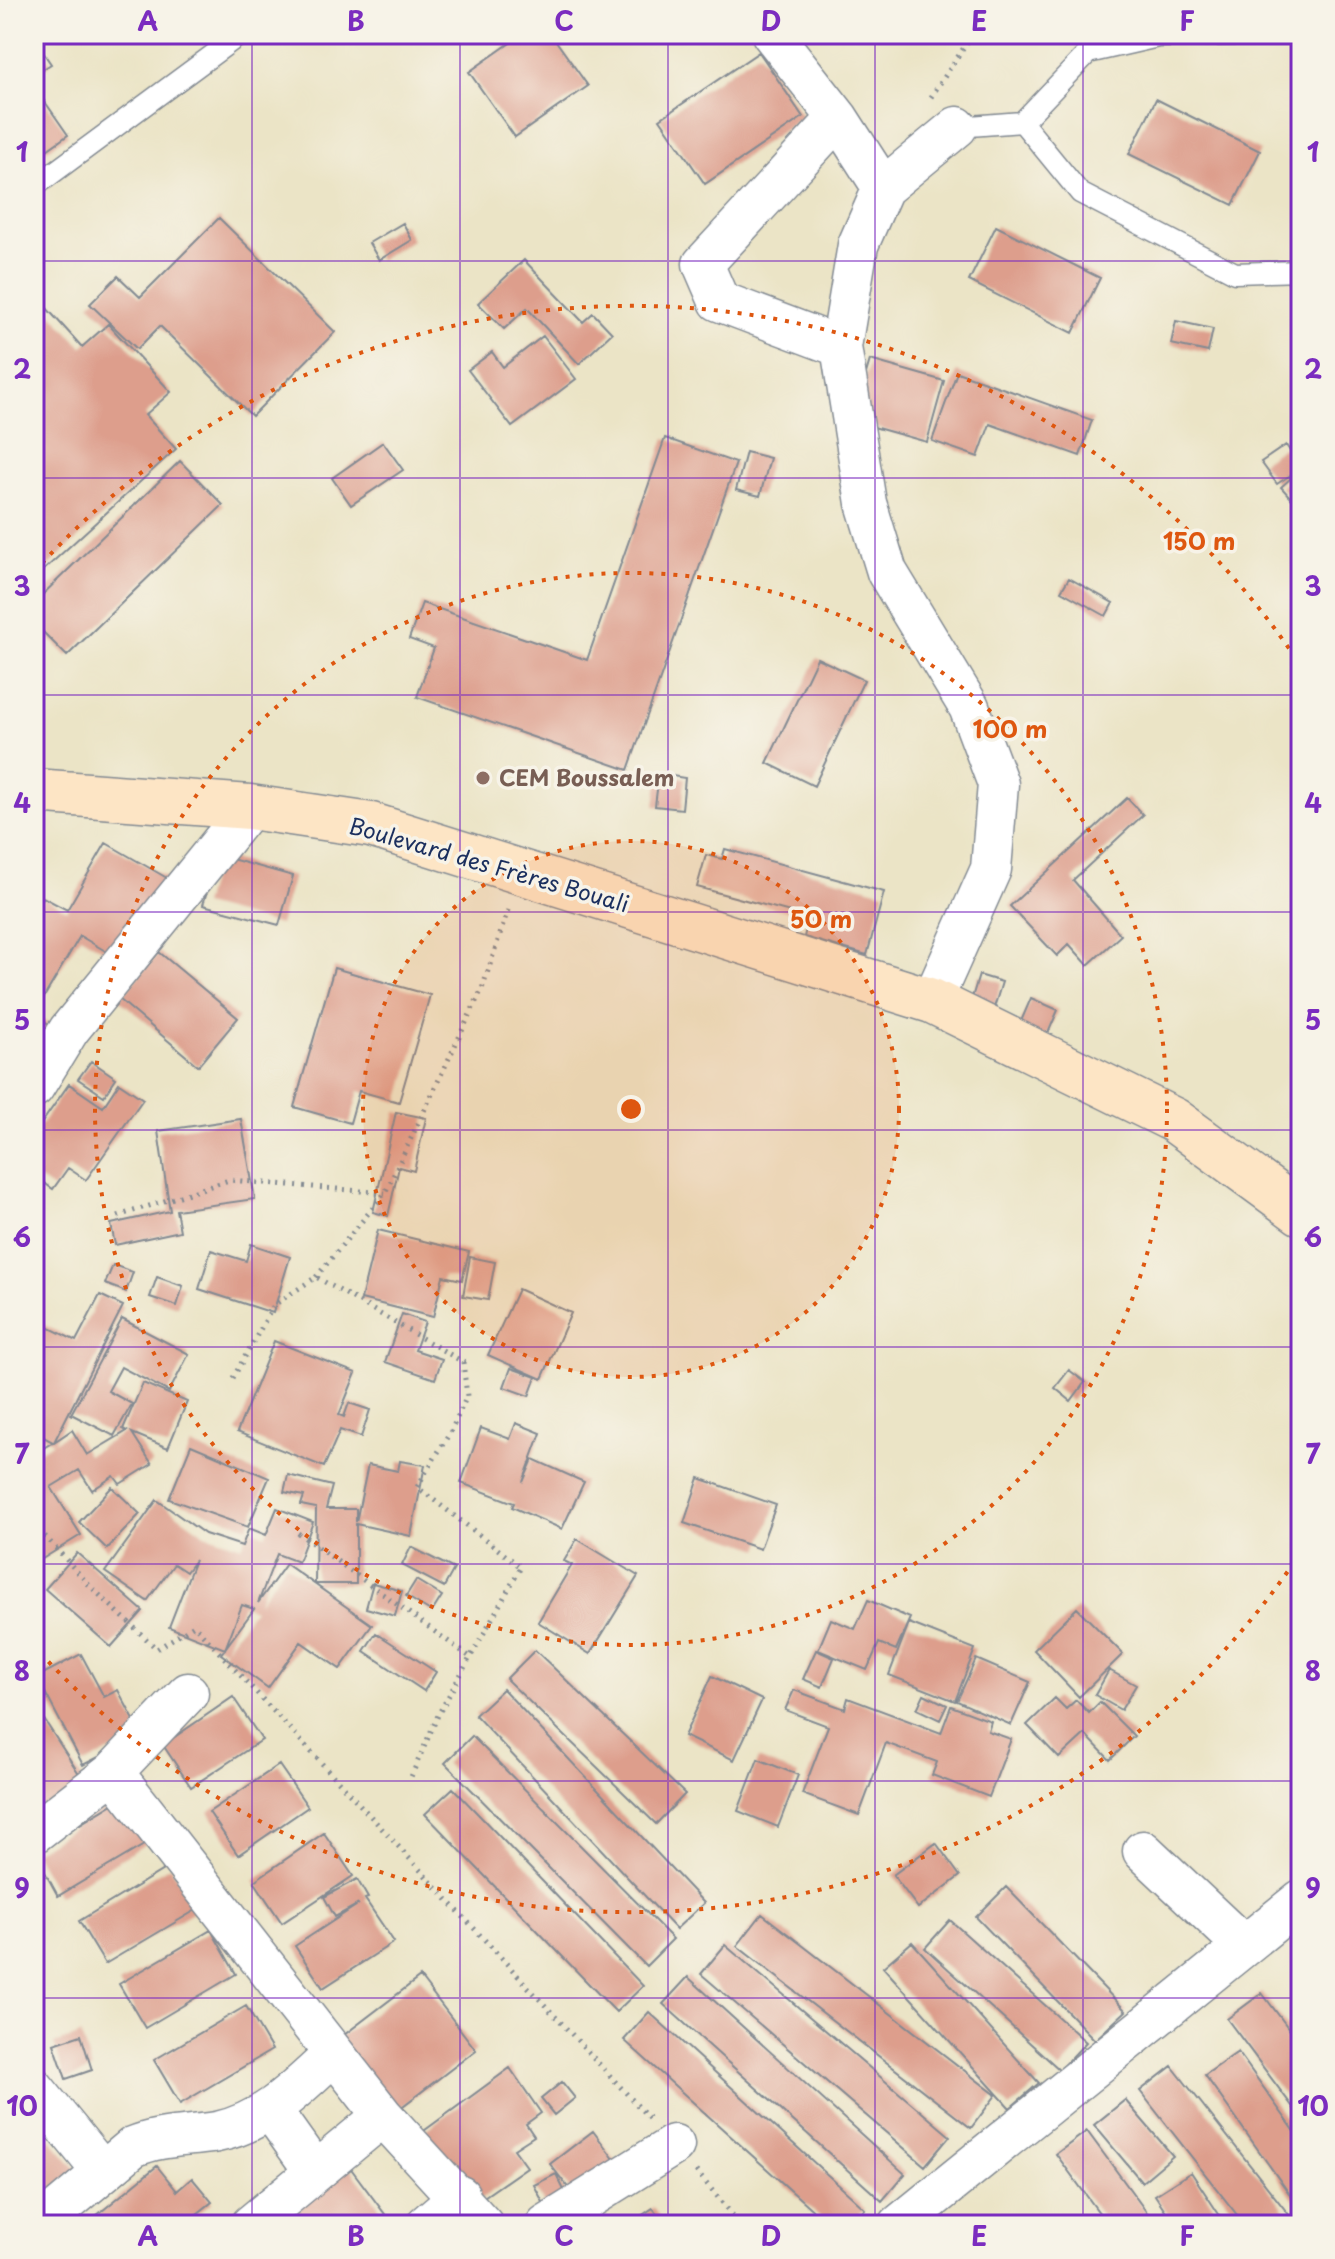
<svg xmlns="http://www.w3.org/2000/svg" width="1335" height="2259" font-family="'Playpen Sans',sans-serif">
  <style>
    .building { fill: #dd9e8c }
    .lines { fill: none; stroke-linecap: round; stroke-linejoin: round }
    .lane-casing { stroke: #838a92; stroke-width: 23 }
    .street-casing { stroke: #838a92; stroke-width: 43 }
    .secondary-casing { stroke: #838a92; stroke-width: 47 }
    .path { stroke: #838a92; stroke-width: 5; stroke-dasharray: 2 6; stroke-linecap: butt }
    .lane { stroke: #fff; stroke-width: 20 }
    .street { stroke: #fff; stroke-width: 40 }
    .secondary { stroke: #fde5c5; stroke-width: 44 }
    .grid { fill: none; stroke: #7b2cbf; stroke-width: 2; stroke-opacity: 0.55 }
    .ring { fill: none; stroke: #de5710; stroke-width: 4; stroke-dasharray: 4 8 }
    .education-dot { fill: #8d6e63; stroke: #f7f3e8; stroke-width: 3 }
    .labels { text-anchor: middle; stroke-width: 7; stroke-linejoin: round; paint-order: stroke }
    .education-label { font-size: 22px; font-weight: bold; fill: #785e54; stroke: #f7f3e8; text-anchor: start }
    .street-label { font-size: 22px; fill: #1b2f5e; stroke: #f7f3e8 }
    .centre { fill: #de5710; stroke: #f7f3e8; stroke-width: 4 }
    .ring-label { font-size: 24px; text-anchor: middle; font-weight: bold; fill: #de5710; stroke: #f7f3e8; stroke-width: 7; stroke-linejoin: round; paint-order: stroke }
    .neatline { fill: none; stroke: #7b2cbf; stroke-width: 3 }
    .grid-label { font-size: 26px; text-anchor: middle; font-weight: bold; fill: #7b2cbf }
  </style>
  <rect width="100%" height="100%" fill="#f7f3e8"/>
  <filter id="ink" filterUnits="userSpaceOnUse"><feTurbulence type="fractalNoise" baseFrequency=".0125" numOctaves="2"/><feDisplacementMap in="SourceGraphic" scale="16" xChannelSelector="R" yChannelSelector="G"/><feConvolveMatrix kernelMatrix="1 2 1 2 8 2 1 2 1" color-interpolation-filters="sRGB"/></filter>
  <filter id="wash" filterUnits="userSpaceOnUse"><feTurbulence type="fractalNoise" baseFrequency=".006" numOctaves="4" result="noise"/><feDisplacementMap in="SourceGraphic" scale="32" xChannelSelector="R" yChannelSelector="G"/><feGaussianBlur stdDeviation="1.8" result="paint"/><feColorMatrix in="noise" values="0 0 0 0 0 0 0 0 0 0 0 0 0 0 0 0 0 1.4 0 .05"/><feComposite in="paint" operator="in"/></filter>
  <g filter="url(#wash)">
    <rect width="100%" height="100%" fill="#ebe4c6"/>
    <g id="blocks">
      <path class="building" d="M523,34h28l37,52 -73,51 -46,-65z
        M34,39l17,25 -17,11z
        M759,52l44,65 -98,67 -45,-65z
        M34,86l34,49 -34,24z
        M1156,99l104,52 -27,54 -104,-51z
        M219,218l116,114 -83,84 -92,-90 -23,23 -47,-45 28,-28 22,21z
        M403,223l9,17 -33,20 -10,-17z
        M996,226l104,52 -27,55 -104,-52z
        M524,260l59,62 10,-9 19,20 -33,31 -52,-56 -23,21 -26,-26z
        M34,294l48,53 26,-23 63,68 -26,23 31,34 -142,130z
        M1176,321l37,8 -5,23 -37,-8z
        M543,336l33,43 -64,48 -44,-57 24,-18 11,15z
        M870,360l74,21 -17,61 -75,-21z
        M957,372l135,48 -12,36 -90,-32 -12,33 -46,-16z
        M665,438l71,25 -108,307 -211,-73 17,-49 -25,-9 13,-36 165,57z
        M383,442l20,28 -52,35 -19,-27z
        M1286,445l15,23 -24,16 -16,-22z
        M746,452l24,6 -10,38 -24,-6z
        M180,461l43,44 -156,151 -33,-33v-20z
        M1301,469v40l-20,-22z
        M1069,578l44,25 -7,13 -45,-25z
        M817,658l47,22 -50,106 -47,-23z
        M659,774l26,4 -3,31 -27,-3z
        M1127,798l16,17 -70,65 48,55 -33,30 -19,-21 -12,12 -47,-50z
        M106,843l61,35 -48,81 -39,-23 -46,78v-102l9,-15 24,13z
        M725,849l159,43 -17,63 -63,-18 5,-20 -112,-30 9,-32 16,4z
        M217,855l76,21 -14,49 -76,-20z
        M159,952l79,66 -40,48 -79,-67z
        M334,968l96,27 -31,107 -40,-11 -9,32 -56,-16z
        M979,975l23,7 -9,29 -23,-7z
        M1031,998l27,12 -12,28 -27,-12z
        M34,1015l18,11 -13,22 -5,-3z
        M91,1061l25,17 -12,18 -26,-17z
        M119,1083l24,16 -57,81 -18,-12 -15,21 -19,-13v-42l35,-50 34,23z
        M396,1112l30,6 -12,53 -15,-4 -11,49 -15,-4z
        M241,1119l14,80 -79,11 4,21 -65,14 -4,-21 59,-13 -12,-80z
        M378,1230l91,22 -7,28 -19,-4 -10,41 -72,-18z
        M251,1244l39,13 -17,56 -74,-24 12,-39 35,11z
        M470,1257l25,5 -7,38 -25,-4z
        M113,1265l20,7 -7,20 -21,-8z
        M157,1277l26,9 -6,20 -27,-9z
        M518,1289l53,24 -29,66 -54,-24z
        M100,1295l23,11 -69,136 18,-12 15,25 40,-24 -4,-2 20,-46 44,19 -19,46 -36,-15 20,31 -32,20 -6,-8 -22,14 -13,-20 -28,17 30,48 -47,29v-110l19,-12 -19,-10v-91l8,-17 34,17z
        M402,1314l23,8 -10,28 27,9 -7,20 -50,-17z
        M122,1319l67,35 -20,38 -48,-25 -13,24 24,13 -18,32 -43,-22z
        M274,1341l82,32 -17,42 5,2 5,-14 21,7 -9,27 -21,-7 -16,37 -87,-35z
        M511,1368l25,9 -7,19 -25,-9z
        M1069,1370l16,12 -14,19 -16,-13z
        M516,1423l25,10 -18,49 10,-23 51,23 -22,47 -50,-22 2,-4 -53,-20 20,-55 29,11z
        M191,1445l78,33 -21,49 -79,-28z
        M400,1461l25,4 -14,71 -55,-12v60h-41l1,-76 -15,-3 3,-9 -20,-4 4,-17 44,11 -6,23h30v13l12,-57 30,6z
        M699,1478l77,27 -16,44 -76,-26z
        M112,1487l28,27 -33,35 -28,-27z
        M157,1500l48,34 37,12 7,-18 17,7 11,-27 36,14 -15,40 -21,-8 -19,49 28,-39 86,61 -32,44 -39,-27 -33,46 -47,-34 33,-45 -12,-4 -17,44 -56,-22 26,-67 -9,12 -12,-8 -27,37 -42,-29z
        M577,1539l61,37 -48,78 -52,-32 34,-57 -8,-4z
        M411,1547l43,22 -10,18 -42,-22z
        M77,1553l66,58 -32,36 -66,-58z
        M416,1580l26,16 -10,16 -26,-16z
        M373,1583l29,8 -7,25 -29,-8z
        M868,1600l42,18 -14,32 -17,-7 -12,27 -49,-20 13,-31 24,10z
        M1077,1608l46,46 -44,43 -45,-47z
        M909,1623l66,26 -20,52 -66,-26z
        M376,1633l60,39 -12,19 -60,-40z
        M535,1650l150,144 -29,30 -150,-145z
        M816,1650l18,8 -12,29 -19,-8z
        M81,1654l23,43 14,-7 24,45 -59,30 -46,-88z
        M976,1659l54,23 -19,43 -54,-24z
        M1109,1670l27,15 -15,25 -26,-15z
        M712,1676l50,24 -28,60 -50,-24z
        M503,1689l201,214 -28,26 -201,-214z
        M794,1690l51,19 3,-11 93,35 10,-27 40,15 -3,10 23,8 -22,58 -57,-22 5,-13 -51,-19 -27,72 -57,-21 26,-68 -43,-16z
        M924,1694l23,11 -7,15 -23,-11z
        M233,1697l29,43 -71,47 -28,-42z
        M1055,1698l11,11 10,-9 13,13 11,-11 34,34 -24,24 -25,-26 -26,24 -32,-33z
        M34,1704l51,79 -51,33z
        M472,1736l201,203 -27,27 -201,-203z
        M758,1759l40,16 -20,52 -40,-16z
        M279,1765l29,42 -70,48 -29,-43z
        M453,1788l190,198 -27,26 -191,-198z
        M123,1798l26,44 -91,54 -24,-44z
        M324,1833l29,43 -71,47 -28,-42z
        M936,1843l24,33 -42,32 -25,-33z
        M170,1866l26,44 -91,54 -26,-43z
        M357,1879l11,19 -3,1 29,43 -71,46 -28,-42 64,-42 -24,13 -11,-20z
        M1006,1887l120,124 -31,29 -119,-123z
        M762,1914l234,181 -25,33 -234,-182z
        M950,1920l136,122 -26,28 -135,-122z
        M211,1930l25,44 -91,54 -26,-44z
        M912,1942l127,141 -29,25 -127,-141z
        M725,1945l225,191 -25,30 -224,-192z
        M420,1977l56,73 -98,75 -55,-74z
        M688,1977l217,197 -23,27 -219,-197z
        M1262,1993l39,52v73l-74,-99z
        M246,2006l26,44 -92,54 -26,-44z
        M649,2012l216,197 -15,16h-21l-205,-185z
        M81,2035l11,35 -26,9 -12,-35z
        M1238,2052l63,88v70l-96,-135z
        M1172,2066l118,150 -12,9h-33l-105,-134z
        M510,2068l31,45 -15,11 8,12 -20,13 13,18 -49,34 -72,-57z
        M562,2082l13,16 -21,17 -13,-16z
        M1125,2100l48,56 -31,26 -48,-57z
        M43,2130l34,40 -43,36v-68z
        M593,2131l43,57 -43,32 -43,-56z
        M1087,2131l69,94h-48l-52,-71z
        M157,2166l20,25 15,-13 20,24 -29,23h-98z
        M349,2166l41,55 -4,4h-106z
        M1191,2172l35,53h-51l-20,-30z
        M556,2174l23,46 -24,5 -21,-40z
        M653,2208l12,17h-37z"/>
    </g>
  </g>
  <g filter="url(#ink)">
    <use href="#blocks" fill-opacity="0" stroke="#838a92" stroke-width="2"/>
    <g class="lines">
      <defs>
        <path id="lane" d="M1022,122l58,71 155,80 66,-2
          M957,127l65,-5 66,-69 70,-16 104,-3
          M34,187l207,-153"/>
        <path id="street" d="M772,34l66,84 45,70
          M838,118l-135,146 16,37 122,46
          M932,1001l59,-132 7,-85 -29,-77 -82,-135 -21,-69 -25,-156 17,-102 25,-57 74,-61
          M34,1087l35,-57 181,-223
          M113,1772l270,344 100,109
          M34,1833l79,-61 75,-79
          M1143,1851l101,95
          M34,2088l67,82
          M271,2110l44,62
          M40,2225l93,-78c28,-12 55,-10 84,-15 49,-10 82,-46 117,-78
          M251,2225l132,-109
          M426,2225l34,-29
          M546,2225l128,-80
          M899,2225l402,-325"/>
        <path id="secondary" d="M34,791l216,16 121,18 561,176 242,119 127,93"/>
      </defs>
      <use href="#lane" class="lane-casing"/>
      <use href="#street" class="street-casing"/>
      <use href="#secondary" class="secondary-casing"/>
      <path class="path" d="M931,97l42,-63
        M118,1216l111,-36 156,13
        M316,1277l69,-84 97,-204 27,-82
        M233,1378l41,-73 42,-28 147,85 4,34 -16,35 -34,56 104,80 -82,146 -29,66
        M34,1524l56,62 67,63 37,-24 456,494
        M298,1533l172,124
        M696,2171l45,54"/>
      <use href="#lane" class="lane"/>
      <use href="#street" class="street"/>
      <use href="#secondary" class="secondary"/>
    </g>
  </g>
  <path class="grid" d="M252,34v2191M460,34v2191M668,34v2191M875,34v2191M1083,34v2191M34,261h1267M34,478h1267M34,695h1267M34,912h1267M34,1130h1267M34,1347h1267M34,1564h1267M34,1781h1267M34,1998h1267"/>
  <circle cx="631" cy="1109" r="268" fill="#de5710" fill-opacity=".12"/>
  <g class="ring">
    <circle cx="631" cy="1109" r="268"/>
    <circle cx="631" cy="1109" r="536"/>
    <path d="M1301 1552A803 803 0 0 1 34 1646M34 572A803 803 0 0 1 1301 666"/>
  </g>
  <circle class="education-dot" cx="483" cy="778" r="8"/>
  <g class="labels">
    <g class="education-label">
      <text x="499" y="786">CEM Boussalem</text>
    </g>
    <g class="street-label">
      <text transform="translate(489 865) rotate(16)" y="8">Boulevard des Frères Bouali</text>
    </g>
  </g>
  <circle cx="631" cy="1109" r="12" class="centre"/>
  <g class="ring-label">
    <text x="1199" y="550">150 m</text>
    <text x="1010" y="738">100 m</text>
    <text x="821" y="928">50 m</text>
  </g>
  <rect width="1335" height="2259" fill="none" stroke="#f7f3e8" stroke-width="88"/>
  <rect x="44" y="44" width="1247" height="2171" class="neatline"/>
  <g class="grid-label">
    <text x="148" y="31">A</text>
    <text x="356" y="31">B</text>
    <text x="564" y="31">C</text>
    <text x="771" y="31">D</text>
    <text x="979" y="31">E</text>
    <text x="1187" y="31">F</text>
    <text x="22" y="162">1</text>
    <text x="1313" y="162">1</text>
    <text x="22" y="379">2</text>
    <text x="1313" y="379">2</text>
    <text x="22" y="596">3</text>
    <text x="1313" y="596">3</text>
    <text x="22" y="813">4</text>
    <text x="1313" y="813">4</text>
    <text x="22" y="1030">5</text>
    <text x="1313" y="1030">5</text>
    <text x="22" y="1247">6</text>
    <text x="1313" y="1247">6</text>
    <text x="22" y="1464">7</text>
    <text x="1313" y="1464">7</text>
    <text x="22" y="1681">8</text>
    <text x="1313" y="1681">8</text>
    <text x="22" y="1898">9</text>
    <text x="1313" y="1898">9</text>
    <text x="22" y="2116">10</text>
    <text x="1313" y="2116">10</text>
    <text x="148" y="2246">A</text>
    <text x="356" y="2246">B</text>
    <text x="564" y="2246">C</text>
    <text x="771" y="2246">D</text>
    <text x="979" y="2246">E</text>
    <text x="1187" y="2246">F</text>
  </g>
</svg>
